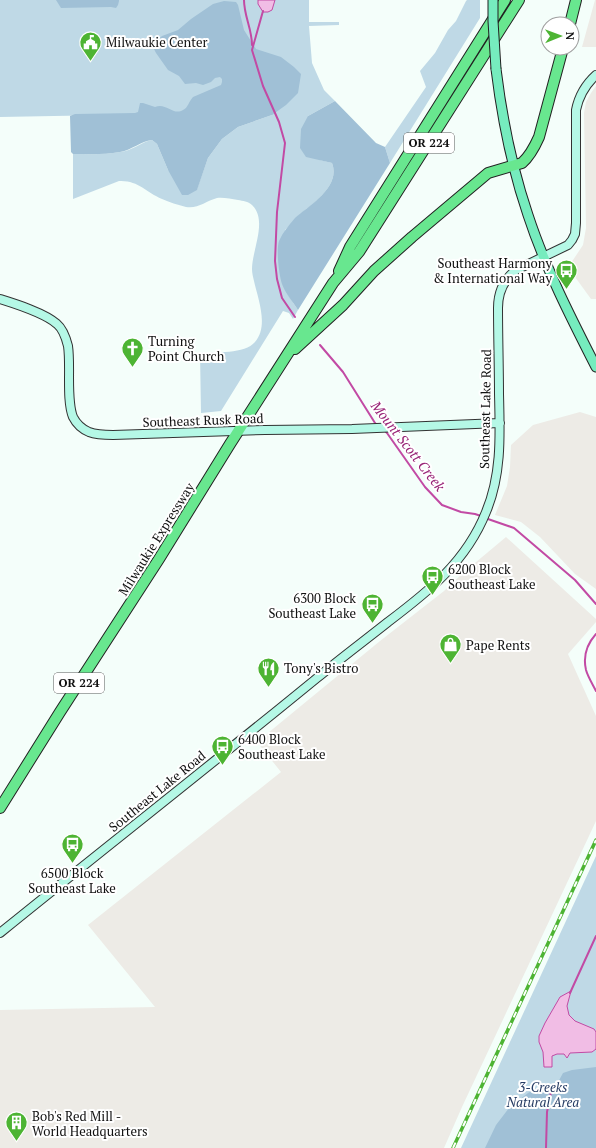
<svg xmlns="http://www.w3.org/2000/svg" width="596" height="1148" font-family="'PT Serif',serif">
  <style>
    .industrial { fill: #edebe6 }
    .green { fill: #bfd9e6 }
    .forest { fill: #a0c0d6 }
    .water { fill: #f1bde5; stroke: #c24aa4 }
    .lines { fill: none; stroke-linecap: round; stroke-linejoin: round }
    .stream { stroke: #c24aa4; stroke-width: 2 }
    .secondary-casing { stroke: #323232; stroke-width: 10 }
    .primary-casing { stroke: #212121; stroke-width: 11 }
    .highway-casing { stroke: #212121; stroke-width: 12 }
    .secondary { stroke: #b5f8e6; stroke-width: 8 }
    .primary { stroke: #76ecbe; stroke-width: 9 }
    .highway { stroke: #68e78f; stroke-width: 10 }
    .rail-casing { stroke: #4db433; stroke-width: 3.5 }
    .rail { stroke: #fff; stroke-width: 2; stroke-dasharray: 6; stroke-linecap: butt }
    .primary-bridge-casing { stroke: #212121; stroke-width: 11; stroke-linecap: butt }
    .primary-bridge { stroke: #76ecbe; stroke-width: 9 }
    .labels { text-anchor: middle; stroke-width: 4; stroke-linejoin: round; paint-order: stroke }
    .shield { fill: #fff; stroke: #585858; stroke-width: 1 }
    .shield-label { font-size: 12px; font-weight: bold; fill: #101010 }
    .poi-label { font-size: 13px; fill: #101010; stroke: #fff; text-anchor: start }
    .street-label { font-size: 13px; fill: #101010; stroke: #fff }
    .park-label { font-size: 13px; font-style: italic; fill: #253b63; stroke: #fff }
    .water-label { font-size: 14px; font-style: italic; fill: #982376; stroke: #fff }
  </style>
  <rect width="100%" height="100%" fill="#f4fefa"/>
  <path class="industrial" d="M595,0h1v47h-14z
    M596,86v213h-5l-21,-29 1,-7 12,-18 3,-17 -2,-115 2,-11 5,-9z
    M580,412l16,5v172l-21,-15 -35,-37 -19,-15 -26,-7 12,-29 3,-19 1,-22 22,-20z
    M506,537l90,82v3l-28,32 28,62v105l-134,286 -18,41h-444v-138l155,-3 -67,-82 193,-153 -24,-30 123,-101 64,-50 19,-18z"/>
  <path class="green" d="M0,0h309v22h30v3l-30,1 3,37 12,27 11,11 -27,15 12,44 12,3c9,24 -22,42 -36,55 -4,4 -7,8 -11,12l3,65 10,15 -5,9 -4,-6 -6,-2 -62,100 -20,2 -1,-60c15,-1 45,1 55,-11 14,-16 3,-43 -1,-61 -1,-4 -2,-8 -2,-12 0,-19 16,-49 0,-64 -4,-4 -9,-4 -14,-5 -7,-1 -15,-3 -21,-2 -11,3 -19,11 -31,9 -8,-2 -17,-5 -24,-8 -16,-7 -24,-19 -43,-18l-46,18v-45c15,0 32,1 47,-2 12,-1 21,-10 32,-12l5,4 11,26 29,19 11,-31 14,-19 16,-12 34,-12 -2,-3 -270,5z
    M467,0h13v18l-90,145 -5,-16 41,-60 -6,-16 15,-18 13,-23 8,-9 10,-20z
    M596,856v292h-135z"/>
  <path class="forest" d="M56,0h63v1l-1,4 -2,3 -5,-1 -50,1z
    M224,1l12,1 2,3 6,25 12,19 25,8 13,10 7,7 -3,19 -12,12 -14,10 -34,12 -16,12 -14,19 -11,32 -9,5h-6l-14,-25 -11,-26 -5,-4c-11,1 -20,10 -32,12 -15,3 -32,2 -47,2l-2,-2 -1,-36 5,-2 60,-1 3,-1 2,-9h3l12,4c11,-5 18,9 28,3 5,-2 6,-9 10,-13l28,-12 1,-3v-3l-2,-2 -5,1 -4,4 -8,3 -7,-2 -11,1 -6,-8 -11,-6 -12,-17 -3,-6v-3l9,-8 16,-6 13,-11 22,-15z
    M335,101l41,42 9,4 5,16 -92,147c-5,-8 -13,-17 -16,-26 -3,-9 -6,-34 -3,-43 4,-9 10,-16 16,-23 15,-13 46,-31 37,-55l-26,-6 -6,-9 1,-19 7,-13z
    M596,1067v81h-111l11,-23 13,-17 19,-15 7,-4 11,-2 1,4 11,-1 -1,-6 6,-11 9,-3z"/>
  <path class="water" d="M258,0h17l-3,10 -4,2h-5l-5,-8z
    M571,991l-4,15 2,9 6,6 19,8 2,3v17l-4,3 -22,1 -3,5 -3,-4h-7l-5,2v11h-8l-1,-15 -4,-10v-6l6,-13 15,-26z"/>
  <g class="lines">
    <path class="stream" d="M244,0c0,16 8,29 8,45
      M263,11l-11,39 11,36 16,36 6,21 -8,69 -2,49 2,18 5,19 13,19
      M320,345l23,27 32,51 2,2
      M384,430l3,3 38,54 17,18 19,7 14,2 6,2
      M485,518l29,10 61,52 21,24
      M596,634c-9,10 -13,23 -10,36 2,7 7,15 10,21
      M570,993l26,-57
      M546,1148l1,-36 4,-20"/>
    <defs>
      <path id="secondary" d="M0,299c16,5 45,14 57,25 6,5 9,14 11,22 3,20 -2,54 5,71 3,6 9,12 16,15 8,3 16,3 24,3l152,-5 87,-1 148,-6
        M0,933c105,-85 212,-169 317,-255 23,-19 47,-37 71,-56 41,-31 78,-60 98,-110 16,-38 14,-78 13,-118 0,-28 -1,-57 -1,-86 0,-15 5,-28 18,-38l52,-25 4,-5 3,-6 1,-11v-113c3,-15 9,-25 20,-35"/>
      <path id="primary" d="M496,69c6,49 16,99 32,146 17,52 43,103 68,152"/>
      <path id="highway" d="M570,24l6,-24
        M339,271l11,-24 155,-247
        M295,349l48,-44 31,-34 38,-34 76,-64 34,-10c8,-7 13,-17 17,-26l24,-89
        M0,808l60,-96 99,-153 71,-115 103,-161 26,-31 160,-252"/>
    </defs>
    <use href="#secondary" class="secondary-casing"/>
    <use href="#primary" class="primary-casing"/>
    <use href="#highway" class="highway-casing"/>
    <use href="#secondary" class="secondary"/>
    <use href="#primary" class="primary"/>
    <use href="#highway" class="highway"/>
    <defs>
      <path id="rail" d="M453,1148l143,-308"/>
    </defs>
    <use href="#rail" class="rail-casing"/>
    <use href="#rail" class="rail"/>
    <defs>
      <path id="primary-bridge" d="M493,0v21l3,48"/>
    </defs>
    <use href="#primary-bridge" class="primary-bridge-casing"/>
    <use href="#primary-bridge" class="primary-bridge"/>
  </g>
  <defs>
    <symbol id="civic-pin" viewBox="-11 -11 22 30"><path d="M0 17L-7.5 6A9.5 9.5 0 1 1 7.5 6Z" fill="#4db433" stroke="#fff"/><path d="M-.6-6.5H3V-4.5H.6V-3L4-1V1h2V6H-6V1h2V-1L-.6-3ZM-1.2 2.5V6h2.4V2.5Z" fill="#fff"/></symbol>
    <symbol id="bus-pin" viewBox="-11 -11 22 30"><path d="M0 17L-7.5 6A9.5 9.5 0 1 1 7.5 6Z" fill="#4db433" stroke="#fff"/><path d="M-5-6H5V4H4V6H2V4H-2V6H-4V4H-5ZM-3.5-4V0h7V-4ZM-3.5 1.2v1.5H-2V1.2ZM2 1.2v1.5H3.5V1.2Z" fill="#fff"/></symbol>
    <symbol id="church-pin" viewBox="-11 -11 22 30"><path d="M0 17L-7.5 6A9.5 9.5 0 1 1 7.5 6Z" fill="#4db433" stroke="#fff"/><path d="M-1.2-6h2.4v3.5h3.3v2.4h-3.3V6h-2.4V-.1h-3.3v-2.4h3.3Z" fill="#fff"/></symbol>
    <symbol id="shop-pin" viewBox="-11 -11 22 30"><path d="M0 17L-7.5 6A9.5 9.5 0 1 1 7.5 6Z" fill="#4db433" stroke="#fff"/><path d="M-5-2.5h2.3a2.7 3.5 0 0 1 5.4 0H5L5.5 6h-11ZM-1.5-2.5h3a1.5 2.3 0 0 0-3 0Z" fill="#fff"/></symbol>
    <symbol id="restaurant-pin" viewBox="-11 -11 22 30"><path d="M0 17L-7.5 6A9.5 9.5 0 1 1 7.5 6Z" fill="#4db433" stroke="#fff"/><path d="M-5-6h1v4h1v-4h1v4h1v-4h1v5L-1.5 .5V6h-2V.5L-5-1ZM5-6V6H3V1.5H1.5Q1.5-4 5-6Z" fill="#fff"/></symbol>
    <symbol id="building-pin" viewBox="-11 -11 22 30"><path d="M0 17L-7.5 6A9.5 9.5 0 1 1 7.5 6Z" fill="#4db433" stroke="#fff"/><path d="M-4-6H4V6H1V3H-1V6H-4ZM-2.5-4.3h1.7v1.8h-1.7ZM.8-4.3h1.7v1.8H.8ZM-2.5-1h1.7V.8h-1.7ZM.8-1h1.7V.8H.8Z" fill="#fff"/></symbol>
  </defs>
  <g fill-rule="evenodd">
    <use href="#civic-pin" x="78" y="30" width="25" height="34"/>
    <use href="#bus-pin" x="554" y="258" width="25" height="34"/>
    <use href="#church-pin" x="120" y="336" width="25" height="34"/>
    <use href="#bus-pin" x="420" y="564" width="25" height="34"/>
    <use href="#bus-pin" x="360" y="592" width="25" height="34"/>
    <use href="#shop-pin" x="438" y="632" width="25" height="34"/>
    <use href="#restaurant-pin" x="256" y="656" width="25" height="34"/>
    <use href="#bus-pin" x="210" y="734" width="25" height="34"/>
    <use href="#bus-pin" x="60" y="832" width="25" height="34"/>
    <use href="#building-pin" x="4" y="1110" width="25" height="34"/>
  </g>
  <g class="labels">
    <g class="shield">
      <rect x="404" y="133" width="50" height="20" rx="3"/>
      <rect x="54" y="673" width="50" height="20" rx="3"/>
    </g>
    <g class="shield-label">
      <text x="429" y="147">OR 224</text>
      <text x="79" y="687">OR 224</text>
    </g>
    <g class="poi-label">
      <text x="106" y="47">Milwaukie Center</text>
      <text x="552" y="268" text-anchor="end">Southeast Harmony<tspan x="552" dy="15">&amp; International Way</tspan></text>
      <text x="148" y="346">Turning<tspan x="148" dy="15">Point Church</tspan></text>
      <text x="448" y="574">6200 Block<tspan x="448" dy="15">Southeast Lake</tspan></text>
      <text x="356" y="603" text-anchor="end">6300 Block<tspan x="356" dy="15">Southeast Lake</tspan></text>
      <text x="466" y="650">Pape Rents</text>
      <text x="284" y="673">Tony's Bistro</text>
      <text x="238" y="744">6400 Block<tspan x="238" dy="15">Southeast Lake</tspan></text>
      <text x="72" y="878" text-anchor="middle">6500 Block<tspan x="72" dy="15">Southeast Lake</tspan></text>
      <text x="32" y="1121">Bob's Red Mill -<tspan x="32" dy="15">World Headquarters</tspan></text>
    </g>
    <g class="street-label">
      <text transform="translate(485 409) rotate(-89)" y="5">Southeast Lake Road</text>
      <text transform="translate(203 420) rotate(-2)" y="5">Southeast Rusk Road</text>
      <text transform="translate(156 539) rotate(-58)" y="5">Milwaukie Expressway</text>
      <text transform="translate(157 791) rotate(-39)" y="5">Southeast Lake Road</text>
    </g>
    <g class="park-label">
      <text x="543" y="1092">3-Creeks<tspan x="543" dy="15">Natural Area</tspan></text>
    </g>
    <g class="water-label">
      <text transform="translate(408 446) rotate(52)" y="5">Mount Scott Creek</text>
    </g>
  </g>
  <g transform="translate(560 36) rotate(89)"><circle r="19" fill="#ffffff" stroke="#9f9f9f"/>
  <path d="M0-3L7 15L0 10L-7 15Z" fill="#4db433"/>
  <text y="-6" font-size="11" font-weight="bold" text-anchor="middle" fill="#101010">N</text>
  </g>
</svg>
